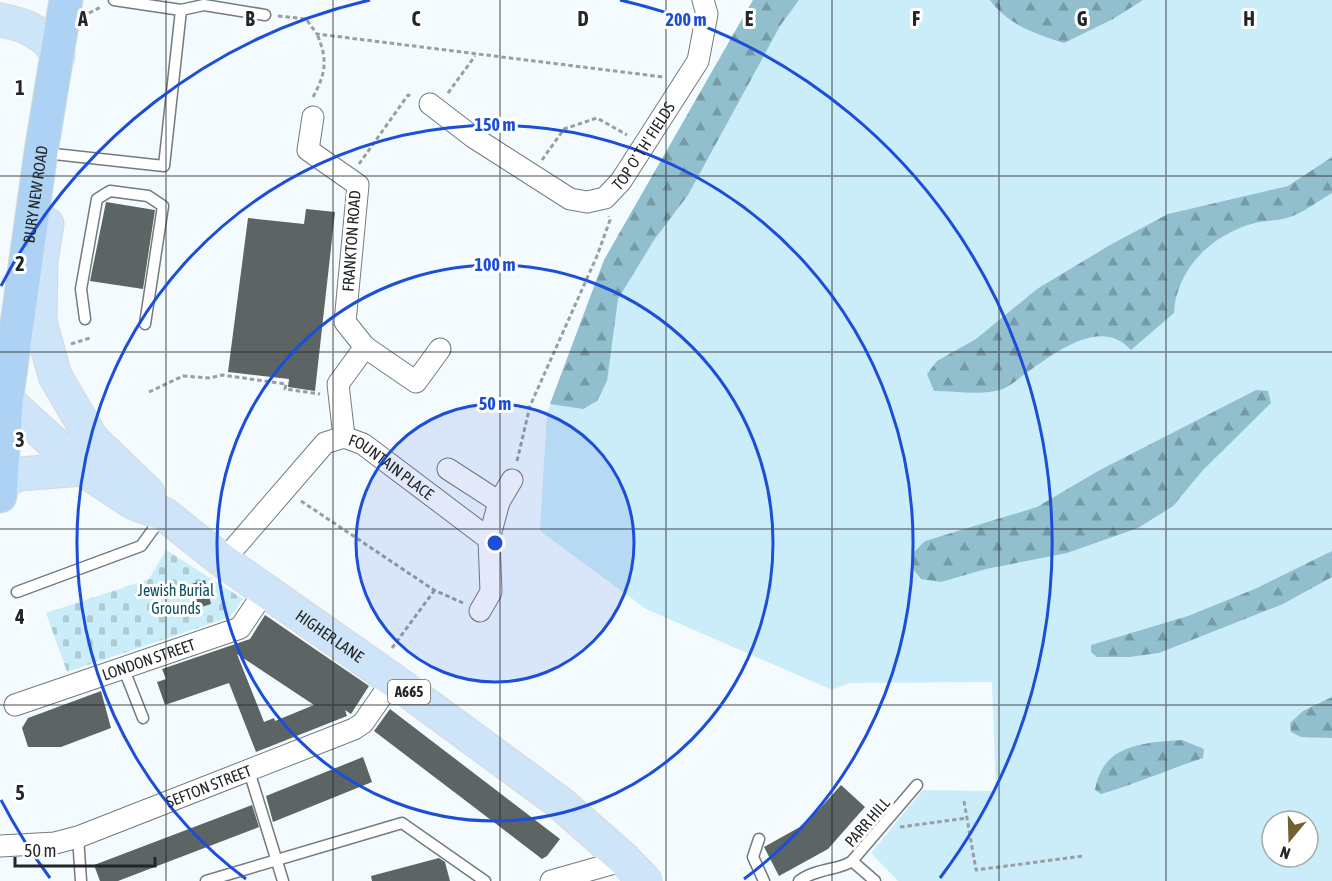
<svg xmlns="http://www.w3.org/2000/svg" width="1332" height="881" font-family="'Asap Condensed',sans-serif">
  <style>
    .grass { fill: #cbedf9; fill-rule: evenodd }
    .forest { fill: url(#forest-firs) }
    .cemetery { fill: url(#cemetery-stones) }
    .building { fill: #5d6464; fill-rule: evenodd }
    .lines { fill: none; stroke-linecap: round; stroke-linejoin: round }
    .lane-casing { stroke: #747a7d; stroke-width: 13 }
    .street-casing { stroke: #747a7d; stroke-width: 23 }
    .primary-casing { stroke: #d7d8d8; stroke-width: 35 }
    .highway-casing { stroke: #d7d8d8; stroke-width: 35 }
    .path { stroke: #999ea1; stroke-width: 3; stroke-dasharray: 4.5 3; stroke-linecap: butt }
    .lane { stroke: #fff; stroke-width: 10 }
    .street { stroke: #fff; stroke-width: 21 }
    .primary { stroke: #cee4f8; stroke-width: 33 }
    .highway { stroke: #add2f4; stroke-width: 33 }
    .grid { fill: none; stroke: #232627; stroke-width: 1.5; stroke-opacity: 0.55 }
    .ring { fill: none; stroke: #1d4ed8; stroke-width: 3 }
    .labels { text-anchor: middle; stroke-width: 6; stroke-linejoin: round; paint-order: stroke }
    .shield { fill: #fff; stroke: #656768; stroke-width: 1.5 }
    .shield-label { font-size: 15px; font-weight: bold; fill: #232627 }
    .street-label { font-size: 16px; fill: #232627; stroke: #fff }
    .park-label { font-size: 16px; fill: #0e4f5f; stroke: #fff }
    .grid-label { font-size: 20px; text-anchor: middle; font-weight: bold; fill: #232627; stroke: #fff; stroke-width: 6; stroke-linejoin: round; paint-order: stroke }
    .centre { fill: #1d4ed8; stroke: #fff; stroke-width: 3 }
    .ring-label { font-size: 18px; text-anchor: middle; font-weight: bold; fill: #1d4ed8; stroke: #fff; stroke-width: 6; stroke-linejoin: round; paint-order: stroke }
  </style>
  <defs>
    <pattern id="forest-firs" width="22" height="20" patternUnits="userSpaceOnUse" patternTransform="scale(1.5)"><rect width="22" height="20" fill="#91bfce"/><path d="M5 1l3.5 6h-7zM16 11l3.5 6h-7z" fill="#769ba7"/></pattern>
    <pattern id="cemetery-stones" width="16" height="16" patternUnits="userSpaceOnUse" patternTransform="scale(1.5)"><rect width="16" height="16" fill="#cbedf9"/><path d="M2 7V4a2 2 0 0 1 4 0v3zM10 15v-3a2 2 0 0 1 4 0v3z" fill="#aecbd5"/></pattern>
  </defs>
  <rect width="100%" height="100%" fill="#f3fbfe"/>
  <path class="grass" d="M753,0h579v881h-434l-27,-28 52,-63 73,1 -4,-109 -143,1 -17,7 -186,-81 -106,-78 7,-118 57,-153zM1272,821h36v36h-36z"/>
  <path class="forest" d="M753,0h46l-19,26 -92,169 -34,45 -36,59 -11,82 -10,20 -14,8 -33,-5 54,-144z
    M990,0h153l-30,19 -49,24c-28,-9 -56,-18 -74,-43z
    M1332,157v36c-14,8 -30,21 -45,25 -10,3 -22,2 -32,5 -43,11 -79,46 -81,90l-43,37c-31,-35 -79,5 -109,26 -5,4 -12,10 -19,13 -20,7 -48,2 -69,2l-7,-17 10,-13 39,-22 61,-50 73,-44 58,-31 120,-28z
    M1256,390l12,1 3,12 -68,67 -30,36 -35,22 -71,25 -81,16 -45,13 -20,-3 -8,-10 -1,-15 13,-13 112,-34 61,-36z
    M1332,551v26l-49,27 -124,49 -30,4h-32l-6,-5v-7l97,-29 69,-28z
    M1332,697v41l-31,-1 -10,-5 -1,-9 13,-12z
    M1182,740l22,9 -1,9c-34,11 -67,26 -102,36l-6,-4c8,-47 49,-47 87,-50z"/>
  <path class="cemetery" d="M166,550l77,49 -13,18 -163,55 -21,-59 103,-34z"/>
  <path class="building" d="M106,202l49,8 -12,79 -53,-8z
    M306,209l29,3 -20,179 -27,-4 1,-8 -61,-7 20,-154 56,6z
    M205,580l6,24 -16,5 -7,-24z
    M265,615l104,71 -18,28 -6,-4 2,6 -91,36 -27,-69 -64,22 -8,-23 9,-3 -4,-10 88,-30zM237,654l77,51 -39,16 -1,-3 -10,4z
    M101,691l10,37 -50,19h-33l-6,-19 6,-10z
    M390,709l170,130 -13,17 -5,3 -168,-128z
    M363,757l9,25 -99,40 -7,-26z
    M841,785l24,22 -37,42 -49,27 -15,-29 43,-24z
    M252,805l7,22 -141,54h-18l-6,-16z
    M439,858l6,4 5,19h-78l-1,-5z"/>
  <g class="lines">
    <defs>
      <path id="lane" d="M114,0l67,10
        M45,153l119,13 17,-156 23,-5 61,10
        M85,319l-4,-30 16,-90 13,-8 38,5 15,10 -18,118
        M17,592l124,-46 21,-29
        M123,667l20,51
        M249,771l34,110
        M78,837l3,44
        M759,839l-6,18 11,24
        M852,861l23,20
        M206,881l196,-58 83,58
        M799,881c17,-13 42,-11 53,-20l65,-76"/>
      <g id="street">
        <path id="s1" d="M430,104l43,33 97,62 17,3 18,-4 16,-17 77,-120 9,-47 -4,-14"/>
        <path d="M313,117l-5,33 50,35 -13,137 20,25"/>
        <path d="M344,437l-6,-53 27,-37 51,35 24,-33"/>
        <path d="M448,469l51,33"/>
        <path d="M489,539l10,-37 13,-22"/>
        <path id="s2" d="M223,561l102,-118 19,-6 19,7 126,95 2,53 -11,19"/>
        <path id="s3" d="M15,705l225,-77 25,-37"/>
        <path id="s4" d="M0,846l55,-3 23,-6 276,-108 9,-6 30,-43"/>
        <path d="M551,881l74,-21"/>
      </g>
      <g id="primary">
        <path d="M0,20c24,4 47,13 58,36"/>
        <path d="M47,224l-6,37 -1,60 15,55 37,63 56,54"/>
        <path id="s5" d="M0,394l82,75 52,34 30,11 59,47 170,119 166,122 66,58 20,21"/>
        <path d="M2,482l17,-8 63,-5"/>
      </g>
      <g id="highway">
        <path id="s6" d="M0,496l6,-94 35,-250 25,-152"/>
      </g>
    </defs>
    <use href="#lane" class="lane-casing"/>
    <use href="#street" class="street-casing"/>
    <use href="#primary" class="primary-casing"/>
    <use href="#highway" class="highway-casing"/>
    <path class="path" d="M89,13l12,-6
      M278,16l28,3 11,15 346,43
      M448,93l27,-37
      M313,97c13,-24 15,-37 4,-63
      M542,160l22,-31 33,-11 30,17
      M359,164l49,-69 5,2
      M71,344l19,-6
      M149,392l34,-16 27,2 12,-3 64,9 -1,5 35,5
      M517,461l13,-55 67,-150 13,-36 -1,-4
      M301,501l133,89 29,13
      M392,648l42,-57
      M964,801l12,69 107,-14
      M900,827l67,-9"/>
    <use href="#lane" class="lane"/>
    <use href="#street" class="street"/>
    <use href="#primary" class="primary"/>
    <use href="#highway" class="highway"/>
  </g>
  <path class="grid" d="M166,0v881M333,0v881M500,0v881M666,0v881M832,0v881M999,0v881M1166,0v881M0,176h1332M0,352h1332M0,529h1332M0,705h1332"/>
  <circle cx="495" cy="543" r="139" fill="#1d4ed8" fill-opacity=".12"/>
  <g class="ring">
    <circle cx="495" cy="543" r="139"/>
    <circle cx="495" cy="543" r="278"/>
    <path d="M246 879A418 418 0 1 1 744 879"/>
    <path d="M50 878A557 557 0 0 1 1 800M1 286A557 557 0 0 1 370 0M620 0A557 557 0 0 1 940 878"/>
  </g>
  <g class="labels">
    <rect class="shield" x="388" y="680" width="42" height="24" rx="4.5"/>
    <g class="shield-label">
      <text x="409" y="697">A665</text>
    </g>
    <g class="street-label">
      <text dy="6" stroke="none"><textPath href="#s1" startOffset="270">TOP O' TH' FIELDS</textPath></text>
      <text dy="6" stroke="none"><textPath href="#s6" startOffset="304">BURY NEW ROAD</textPath></text>
      <text transform="translate(351 241) rotate(-86)" y="6">FRANKTON ROAD</text>
      <text dy="6" stroke="none"><textPath href="#s2" startOffset="232">FOUNTAIN PLACE</textPath></text>
      <text dy="6" stroke="none"><textPath href="#s5" startOffset="411">HIGHER LANE</textPath></text>
      <text dy="6" stroke="none"><textPath href="#s3" startOffset="141">LONDON STREET</textPath></text>
      <text dy="6" stroke="none"><textPath href="#s4" startOffset="219">SEFTON STREET</textPath></text>
      <text transform="translate(867 822) rotate(-49)" y="6">PARR HILL</text>
    </g>
    <g class="park-label">
      <text x="176" y="596">Jewish Burial<tspan x="176" dy="18">Grounds</tspan></text>
    </g>
  </g>
  <g class="grid-label">
    <text x="83" y="26">A</text>
    <text x="250" y="26">B</text>
    <text x="416" y="26">C</text>
    <text x="583" y="26">D</text>
    <text x="749" y="26">E</text>
    <text x="916" y="26">F</text>
    <text x="1082" y="26">G</text>
    <text x="1249" y="26">H</text>
    <text x="20" y="95">1</text>
    <text x="20" y="271">2</text>
    <text x="20" y="447">3</text>
    <text x="20" y="624">4</text>
    <text x="20" y="800">5</text>
  </g>
  <circle cx="495" cy="543" r="9" class="centre"/>
  <g class="ring-label">
    <text x="686" y="26">200 m</text>
    <text x="495" y="131">150 m</text>
    <text x="495" y="271">100 m</text>
    <text x="495" y="410">50 m</text>
  </g>
  <g transform="translate(1290 839) rotate(199)"><circle r="28" fill="#ffffff" stroke="#a7a8a9" stroke-width="1.5"/>
  <path d="M0-4.5L10 22L0 15L-10 22Z" fill="#745f2e"/>
  <text y="-9" font-size="16" font-weight="bold" text-anchor="middle" fill="#232627">N</text>
  </g>
  <path d="M15 857v9h140v-9" fill="none" stroke="#232627" stroke-width="3"/>
  <text x="24" y="857" font-size="18" fill="#232627" stroke="#ffffff" stroke-width="4.5" paint-order="stroke">50 m</text>
</svg>
